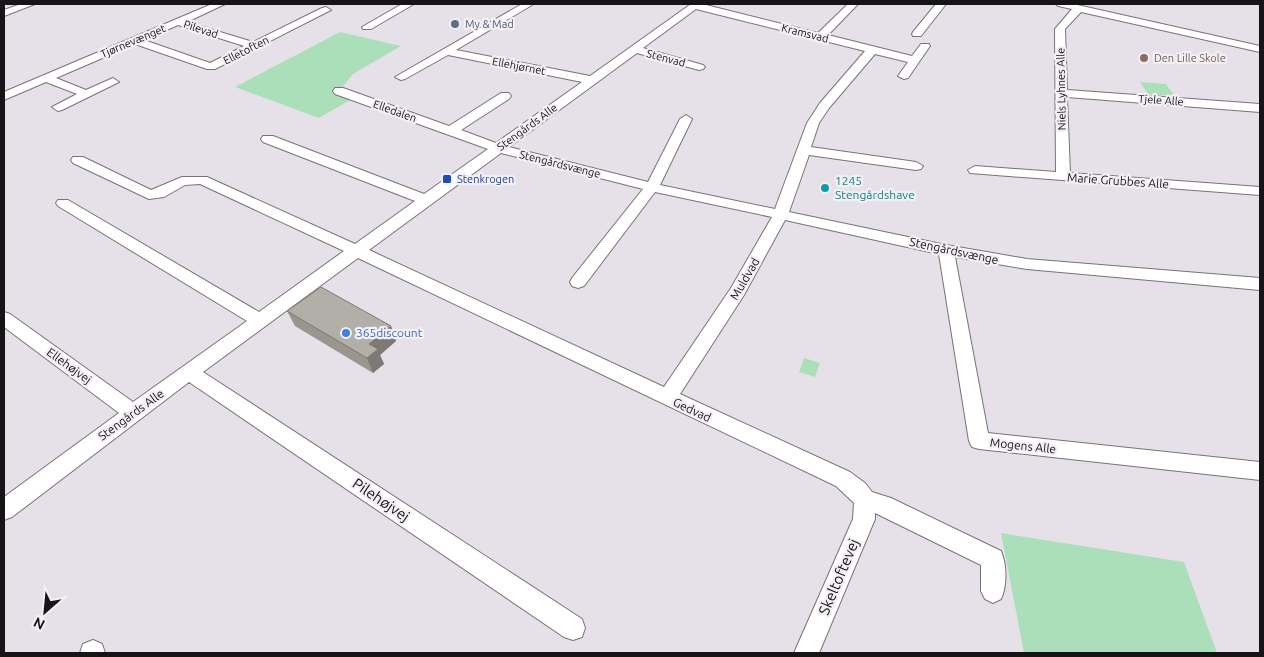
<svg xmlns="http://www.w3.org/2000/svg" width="1264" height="657" font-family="Ubuntu,sans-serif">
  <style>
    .green { fill: #abdfba }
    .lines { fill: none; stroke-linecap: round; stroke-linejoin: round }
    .minor-casing { stroke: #777378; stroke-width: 2 }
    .minor { fill: #fff; fill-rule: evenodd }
    .wall { fill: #999690 }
    .shaded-wall { fill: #7d7a76 }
    .building { fill: #b2aea8; stroke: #7d7a76 }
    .service-dot { fill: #5c6f8a; stroke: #f3eff5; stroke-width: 2 }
    .education-dot { fill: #8d6e63; stroke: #f3eff5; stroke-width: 2 }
    .transit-dot { fill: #1a4fb4; stroke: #f3eff5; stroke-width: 2 }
    .culture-dot { fill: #0f9aa8; stroke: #f3eff5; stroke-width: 2 }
    .shop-dot { fill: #3f7fe0; stroke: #f3eff5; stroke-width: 2 }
    .labels { text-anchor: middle; stroke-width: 4.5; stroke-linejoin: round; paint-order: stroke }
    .far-service-label { font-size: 11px; fill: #4e5e75; stroke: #f3eff5; text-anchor: start }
    .far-street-label { font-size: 11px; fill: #161416; stroke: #f3eff5 }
    .far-education-label { font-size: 11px; fill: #785e54; stroke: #f3eff5; text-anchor: start }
    .far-transit-label { font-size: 11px; fill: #164399; stroke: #f3eff5; text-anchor: start }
    .culture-label { font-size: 12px; fill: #0d838f; stroke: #f3eff5; text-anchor: start }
    .street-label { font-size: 12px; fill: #161416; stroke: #f3eff5 }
    .shop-label { font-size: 12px; fill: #366cbe; stroke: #f3eff5; text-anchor: start }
    .near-street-label { font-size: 15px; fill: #161416; stroke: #f3eff5 }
  </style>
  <rect width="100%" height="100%" fill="#e6e1e8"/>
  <path class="green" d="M340,32l61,14 -48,28 -12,15 16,7 -38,22 -84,-31z
    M1140,82l26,2 9,12 -27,-2z
    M804,358l16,5 -5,14 -16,-5z
    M1001,533l183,29 33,91h-193z"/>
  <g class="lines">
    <defs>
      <path id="minor" d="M21,4h14l-31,12v-6z
        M212,4h13l-38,18 66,20 69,-34 4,-1 5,3 -116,59h-8l-72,-25 -79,34 30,12 27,-12 6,4 -57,28 -4,1 -6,-4 25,-13 -31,-12 -42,18v-8zM178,25l66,21 -34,17 -66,-23z
        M402,4h12l-43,25h-8l-1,-2z
        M522,4l10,1 -76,45 134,26 101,-72h11l116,29 30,-29h10l-30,31 84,21 9,-12h8l1,2 -22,32 -4,1 -6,-3 10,-14 -33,-8 -46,54 -10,15 -8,24 105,15 7,4 -2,3 -5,1 -107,-15 -20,57 157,33 81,14 233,19v12l-233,-21 -72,-12 33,176 272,29v18l-281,-31 -7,-2 -3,-6 -30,-187 -154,-34 -41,75 -64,99 170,78 15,11 7,9 19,6 110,53c6,14 6,35 0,48l-8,4 -8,-4 -4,-8v-26l-106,-52v6l-56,134h-25l59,-134 1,-16 -18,-17 -478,-228 -155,114 379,247 3,9 -3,9 -9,3 -9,-3 -375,-255 -177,135 -8,3v-23l115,-84 -115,-86v-15l6,2 123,88 114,-81 -189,-115 -2,-3 2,-3h10l191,112 85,-61 -144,-67 -15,1 -21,12 -15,2 -76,-36 -2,-3 2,-3h10l68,33 31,-13h25l148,67 60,-43 -152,-59 -2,-3 2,-3h10l151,58 64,-45 -153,-55 -2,-3 2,-3h8l106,38 52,-33h8l2,3 -2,3 -48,31 35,13 86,-61 -134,-27 -43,24 -4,1 -6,-3zM696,9l169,42 -45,52 -13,20 -32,86 -115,-24 32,-66 -6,-4 -6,4 -32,63 -139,-35 128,-94 62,17 4,-1 2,-2 -2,-2 -60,-17zM501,153l142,36 -71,89 -2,4 2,4 6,2 6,-2 71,-94 117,25 -41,71 -67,99 -295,-137z
        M936,4h10l-25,32h-8l-1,-2 1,-2z
        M1056,4h17l187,42v6l-179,-40 -16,17 2,61 193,14v8l-193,-15 3,76 190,14v8l-290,-22 -2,-3 7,-4 81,6 -1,-143 17,-20 -14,-3z
        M93,640l9,4 3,9h-25l3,-9z"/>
    </defs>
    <use href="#minor" class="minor-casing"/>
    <use href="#minor" class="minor"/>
  </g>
  <path class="wall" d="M287,311l104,15 5,15 -16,14 4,9 -11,9 -78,-47z"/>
  <path class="shaded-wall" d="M391,326l5,15 -16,14 4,9 -11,9 -6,-15 2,-14z"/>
  <path class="building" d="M321,287l70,39 -22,18 9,5 -11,9 -80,-47z"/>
  <circle class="service-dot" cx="455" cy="24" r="5"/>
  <circle class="education-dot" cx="1144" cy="58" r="5"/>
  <rect class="transit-dot" x="442" y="174" width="10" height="10" rx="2.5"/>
  <circle class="culture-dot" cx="825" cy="188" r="5"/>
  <circle class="shop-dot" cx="346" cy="333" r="5"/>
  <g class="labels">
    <g class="far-service-label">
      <text x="465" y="28">My &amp; Mad</text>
    </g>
    <g class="far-street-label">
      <text transform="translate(201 29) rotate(18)" y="4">Pilevad</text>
      <text transform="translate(805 33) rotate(14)" y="4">Kramsvad</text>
      <text transform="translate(133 41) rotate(-23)" y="4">Tjørnevænget</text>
      <text transform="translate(246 50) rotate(-27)" y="4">Elletoften</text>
      <text transform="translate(666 58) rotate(15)" y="4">Stenvad</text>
      <text transform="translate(519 66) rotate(11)" y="4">Ellehjørnet</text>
      <text transform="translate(1061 89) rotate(-91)" y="4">Niels Lyhnes Alle</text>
      <text transform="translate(1161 100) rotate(4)" y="4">Tjele Alle</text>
      <text transform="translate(395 111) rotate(20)" y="4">Elledalen</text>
      <text transform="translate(527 127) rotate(-36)" y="4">Stengårds Alle</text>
      <text transform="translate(560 164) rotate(14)" y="4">Stengårdsvænge</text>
    </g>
    <g class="far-education-label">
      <text x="1154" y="62">Den Lille Skole</text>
    </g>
    <g class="far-transit-label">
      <text x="457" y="183">Stenkrogen</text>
    </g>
    <g class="culture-label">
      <text x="835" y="185">1245<tspan x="835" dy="14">Stengårdshave</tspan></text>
    </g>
    <g class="street-label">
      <text transform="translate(1118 181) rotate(4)" y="4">Marie Grubbes Alle</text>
      <text transform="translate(954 251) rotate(12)" y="4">Stengårdsvænge</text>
      <text transform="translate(745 279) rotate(-60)" y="4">Muldvad</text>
      <text transform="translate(69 366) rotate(36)" y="4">Ellehøjvej</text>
      <text transform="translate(692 410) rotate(25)" y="4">Gedvad</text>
      <text transform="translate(131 415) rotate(-36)" y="4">Stengårds Alle</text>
      <text transform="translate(1023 446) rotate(6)" y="4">Mogens Alle</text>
    </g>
    <g class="shop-label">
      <text x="356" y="337">365discount</text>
    </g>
    <g class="near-street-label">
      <text transform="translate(381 500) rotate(34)" y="5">Pilehøjvej</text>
      <text transform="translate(839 577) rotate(-67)" y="5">Skeltoftevej</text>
    </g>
  </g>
  <rect width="1264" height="657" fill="none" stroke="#161416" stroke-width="10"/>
  <g transform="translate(45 612) rotate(207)" stroke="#f3eff5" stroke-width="4" paint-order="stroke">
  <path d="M0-4L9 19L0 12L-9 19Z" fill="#161416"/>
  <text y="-8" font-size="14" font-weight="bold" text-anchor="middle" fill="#161416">N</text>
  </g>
</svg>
